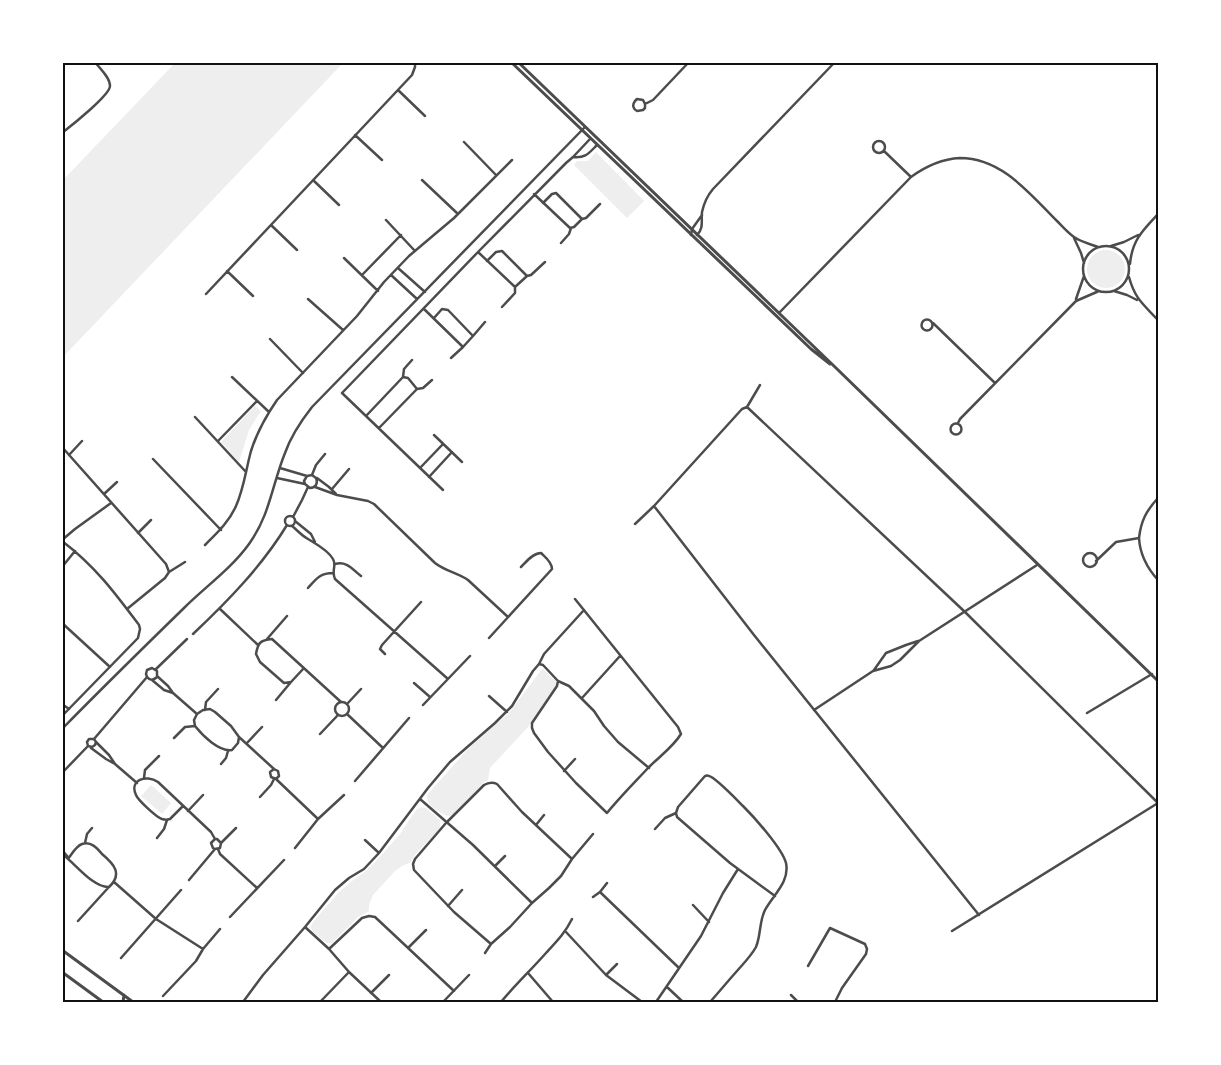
<svg xmlns="http://www.w3.org/2000/svg" width="1221" height="1065" font-family="'Noto Sans',sans-serif">
  <style>
    .green { fill: #eee }
    .lines { fill: none; stroke-linecap: round; stroke-linejoin: round }
    .minor { stroke: #4c4c4c; stroke-width: 2.5 }
    .tertiary { stroke: #4c4c4c; stroke-width: 3 }
    .neatline { fill: none; stroke: #111; stroke-width: 2 }
  </style>
  <rect width="100%" height="100%" fill="#fff"/>
  <path class="green" d="M175,63h168l-280,294v-177z
    M596,152l48,49 -17,17 -53,-53 3,-4h11z
    M1087 269a19 19 0 1 1 38 0a19 19 0 1 1-38 0Z
    M255,406l6,5 -12,19 -10,32 -18,-20z
    M542,669h1l15,14 -30,44 -38,41 -2,12 -4,2 -32,33 -5,1c-9,-5 -21,-10 -20,-21l41,-46 41,-36z
    M151,785l20,18 -9,11 -21,-18z
    M421,807l5,1 14,12v8l-25,27 -4,7 -9,4 -7,5 -22,24 -4,10v6l-11,6 -26,26h-5l-15,-12 -1,-4 2,-5 26,-30 13,-11 14,-10 11,-11 23,-26 16,-24z"/>
  <g class="lines">
    <path class="minor" d="M398,90l27,26
      M645,104l-2,-4 -6,-1 -2,2c-3,4 -2,8 2,10l6,-1 2,-2v-4l8,-4 36,-38
      M62,133c9,-7 48,-38 48,-47 0,-9 -10,-17 -15,-24
      M355,135l27,25
      M873 147a6 6 0 1 1 12 0a6 6 0 1 1-12 0Z
      M464,142l32,33
      M884,151l27,26
      M573,157c13,1 15,-3 24,-12
      M313,180l26,25
      M422,180l36,34
      M534,194l36,34 4,-1 8,-8 -26,-26 -4,1 -9,9
      M582,219l4,-1 14,-14
      M386,220l29,31
      M271,225l26,25
      M691,235l1,-6 10,-14
      M697,235c7,-7 4,-14 5,-23 2,-9 5,-16 11,-23l122,-127
      M1074,238l7,15 3,10
      M561,243l8,-9 2,-6
      M1111,246l13,-4 14,-7
      M1083 269a23 23 0 1 1 46 0a23 23 0 1 1-46 0Z
      M478,252l37,35 12,-11 -25,-25 -6,1 -9,9
      M344,258l34,33
      M1130,264c2,-24 13,-34 28,-50
      M398,268l27,24
      M227,271l26,25
      M362,275l39,-40
      M391,275l26,24
      M527,276l4,-1 14,-13
      M1129,277c6,22 14,27 29,43
      M1114,291l13,4 10,5
      M206,294l206,-219 3,-8v-5
      M308,299l35,31
      M1076,299l8,-23
      M502,307l13,-14v-6
      M424,309l39,38 10,-11 -25,-26 -6,-1 -8,9
      M779,313l132,-136c15,-11 31,-18 49,-19 42,0 70,36 97,63 5,5 11,12 17,16 7,5 16,7 24,10
      M921.5 325a5.5 5.5 0 1 1 11 0a5.5 5.5 0 1 1-11 0Z
      M933,323l62,60
      M473,336l12,-14
      M270,339l33,34
      M451,358l12,-11
      M232,377l37,35
      M403,377l5,1 9,11
      M747,407l218,205 193,191
      M366,416l37,-39 1,-8 8,-9
      M195,417l51,55
      M958,423l2,-4 116,-118 23,-10
      M950.5 429a5.5 5.5 0 1 1 11 0a5.5 5.5 0 1 1-11 0Z
      M379,428l38,-39 6,-1 9,-8
      M434,435l28,27
      M218,441l39,-40
      M62,447l104,117 3,8 -4,6 -38,31
      M69,455l13,-14
      M153,459l68,71
      M280,468l27,8
      M420,468l23,-24
      M312,475l4,-10 9,-11
      M429,477l23,-25
      M277,478l28,6 5,4c6,0 8,-5 6,-10l-4,-3 -5,1 -3,5 1,3
      M317,478l12,9 7,7
      M315,487l22,8 31,6 6,3 61,59c10,8 23,10 33,17l40,37
      M332,489l17,-20
      M443,490l-101,-97 136,-141 88,-89 7,-6 17,-18
      M104,494l13,-12
      M654,506l100,129 225,280
      M285 521a5 5 0 1 1 10 0a5 5 0 1 1-10 0Z
      M293,517l9,-17 6,-13
      M295,521l16,13 4,8
      M635,524l19,-18 88,-97 5,-2 13,-22
      M292,526c5,4 10,10 16,13 8,5 20,11 25,20 4,7 -2,11 2,20l113,100
      M138,533l13,-13
      M1139,538c1,17 8,30 19,42
      M62,540l13,-11 36,-26
      M62,541c33,25 53,52 77,84l1,4 -2,9 -76,78
      M205,545c12,-12 24,-23 31,-39 8,-18 10,-37 15,-55 6,-19 15,-35 26,-51l80,-84 27,-34 25,-26 45,-38 58,-58
      M1083 560a7 7 0 1 1 14 0a7 7 0 1 1-14 0Z
      M1096,561l20,-19 23,-4c2,-17 7,-27 19,-40
      M335,564c12,-3 17,5 26,12
      M62,567l13,-16
      M169,572l16,-10
      M308,588c8,-9 12,-15 25,-15
      M220,609l38,36
      M62,623l48,44
      M193,634c35,-33 69,-68 94,-109
      M489,638l63,-69c0,-7 -7,-12 -11,-16 -8,0 -15,9 -20,14
      M267,639l20,-23
      M385,654l-5,-5 2,-4 39,-43
      M539,664l4,1 15,16 11,5 25,25 10,15 14,16 31,26
      M304,668l-13,14 -7,1 -24,-21 -4,-8c2,-11 4,-14 16,-15l69,63
      M155,670l32,-31
      M874,670l12,-17 20,-8 12,-4
      M157,676l11,10 5,7 24,21
      M152,680l12,10 9,3
      M558,681l-1,5 -25,37v5l2,5 14,19 28,31 31,30c13,-16 28,-31 42,-46 11,-11 24,-20 32,-33l-3,-7 -103,-128
      M414,683l16,14
      M489,696l18,16
      M582,698l38,-42
      M276,700l15,-18
      M335 709a7 7 0 1 1 14 0a7 7 0 1 1-14 0Z
      M62,704l7,5
      M347,704l14,-15
      M423,705l47,-49
      M205,710l1,-8 12,-13
      M814,710l59,-39 18,-5 9,-6 19,-19 118,-76
      M1087,713l65,-39
      M347,714l36,34
      M62,729c40,-41 81,-81 122,-121 21,-21 47,-39 65,-64 21,-29 23,-59 36,-91 6,-17 16,-32 27,-46l273,-280
      M320,734l18,-19
      M239,737l-1,6 -6,7c-13,2 -29,-14 -37,-24l-1,-6 3,-6 6,-4 7,-1 5,3 16,14 8,11 35,32 4,2 1,5 -3,3
      M174,738l11,-11 10,-1
      M94,739l53,-62 -1,-3 1,-4 5,-2 5,3v6c-3,3 -7,4 -10,0
      M247,743l15,-16
      M91,748l15,11 9,5 -6,-9 -13,-13
      M115,764l22,19
      M221,764l5,-6 2,-7
      M274,769l-4,3 1,5 5,2 42,40
      M564,771l11,-12
      M62,773l26,-27 4,1 3,-2 1,-3 -2,-3h-5l-2,3 1,4
      M144,778l1,-8 14,-14
      M355,781l54,-63
      M260,797l11,-12 3,-6
      M420,799l53,46 59,58
      M183,806l-13,13c-4,1 -4,1 -8,0 -6,-2 -24,-19 -26,-24 -7,-15 10,-21 22,-13l53,50 4,7
      M188,811l15,-16
      M536,825l8,-10
      M655,829l10,-11 11,-5
      M157,838l7,-9 3,-9
      M365,840l14,13
      M85,843l2,-9 5,-6
      M221,843l15,-15
      M295,848l23,-29 26,-24
      M218,849l2,5 37,34
      M62,850l6,7
      M62,854c13,9 31,34 47,33 14,-13 5,-23 -7,-33 -5,-6 -11,-13 -20,-10 -6,2 -10,10 -14,15
      M495,866l10,-10
      M189,880l26,-31 5,-1 1,-5 -4,-4h-2l-4,4 2,5 2,1
      M114,882l42,37 47,30
      M600,892l79,76
      M593,897l7,-5 7,-9
      M693,905l16,17
      M448,906l14,-16
      M230,917l54,-57
      M78,921l30,-33
      M305,927l24,22 20,23 32,30
      M952,931l206,-128
      M566,932l40,43 36,27
      M491,944l-37,-32 -40,-42 -1,-6 2,-5 31,-36 38,-38c5,-3 9,-3 13,-1l25,28 50,47
      M408,948l18,-18
      M329,949l33,-31 7,-2 6,1 79,74
      M485,953l6,-9 19,-17 22,-24 17,-15 12,-12 11,-17 21,-25
      M121,958l60,-68
      M808,966l22,-38 35,16 2,5 -1,5 -24,34 -7,14
      M528,973l25,29
      M606,975l11,-11
      M667,987l16,15
      M371,993l18,-18
      M791,995l7,7
      M163,996l33,-35 7,-12 17,-20
      M243,1002l20,-27 42,-48 30,-37 14,-12 15,-9 15,-16 49,-65 22,-26 45,-39 17,-17 21,-35 6,-7 5,-10 40,-44
      M320,1002l29,-30
      M443,1002l26,-27
      M501,1002c14,-17 30,-32 45,-49 11,-12 19,-20 26,-34
      M656,1002l45,-66 22,-43 15,-24
      M710,1002c9,-10 18,-21 27,-31 7,-8 14,-15 19,-24 5,-12 3,-25 9,-37 8,-15 25,-28 21,-47 -4,-15 -32,-46 -43,-57 -6,-6 -28,-29 -34,-30 -2,-1 -3,0 -4,0l-27,31 -2,6 1,4 53,46 45,33"/>
    <path class="tertiary" d="M511,62l300,287 19,15
      M518,62l317,305 323,314
      M62,950l71,52
      M62,972l41,30
      M123,1002l1,-7"/>
  </g>
  <rect width="1221" height="1065" fill="none" stroke="#ffffff" stroke-width="128"/>
  <rect x="64" y="64" width="1093" height="937" class="neatline"/>
</svg>
